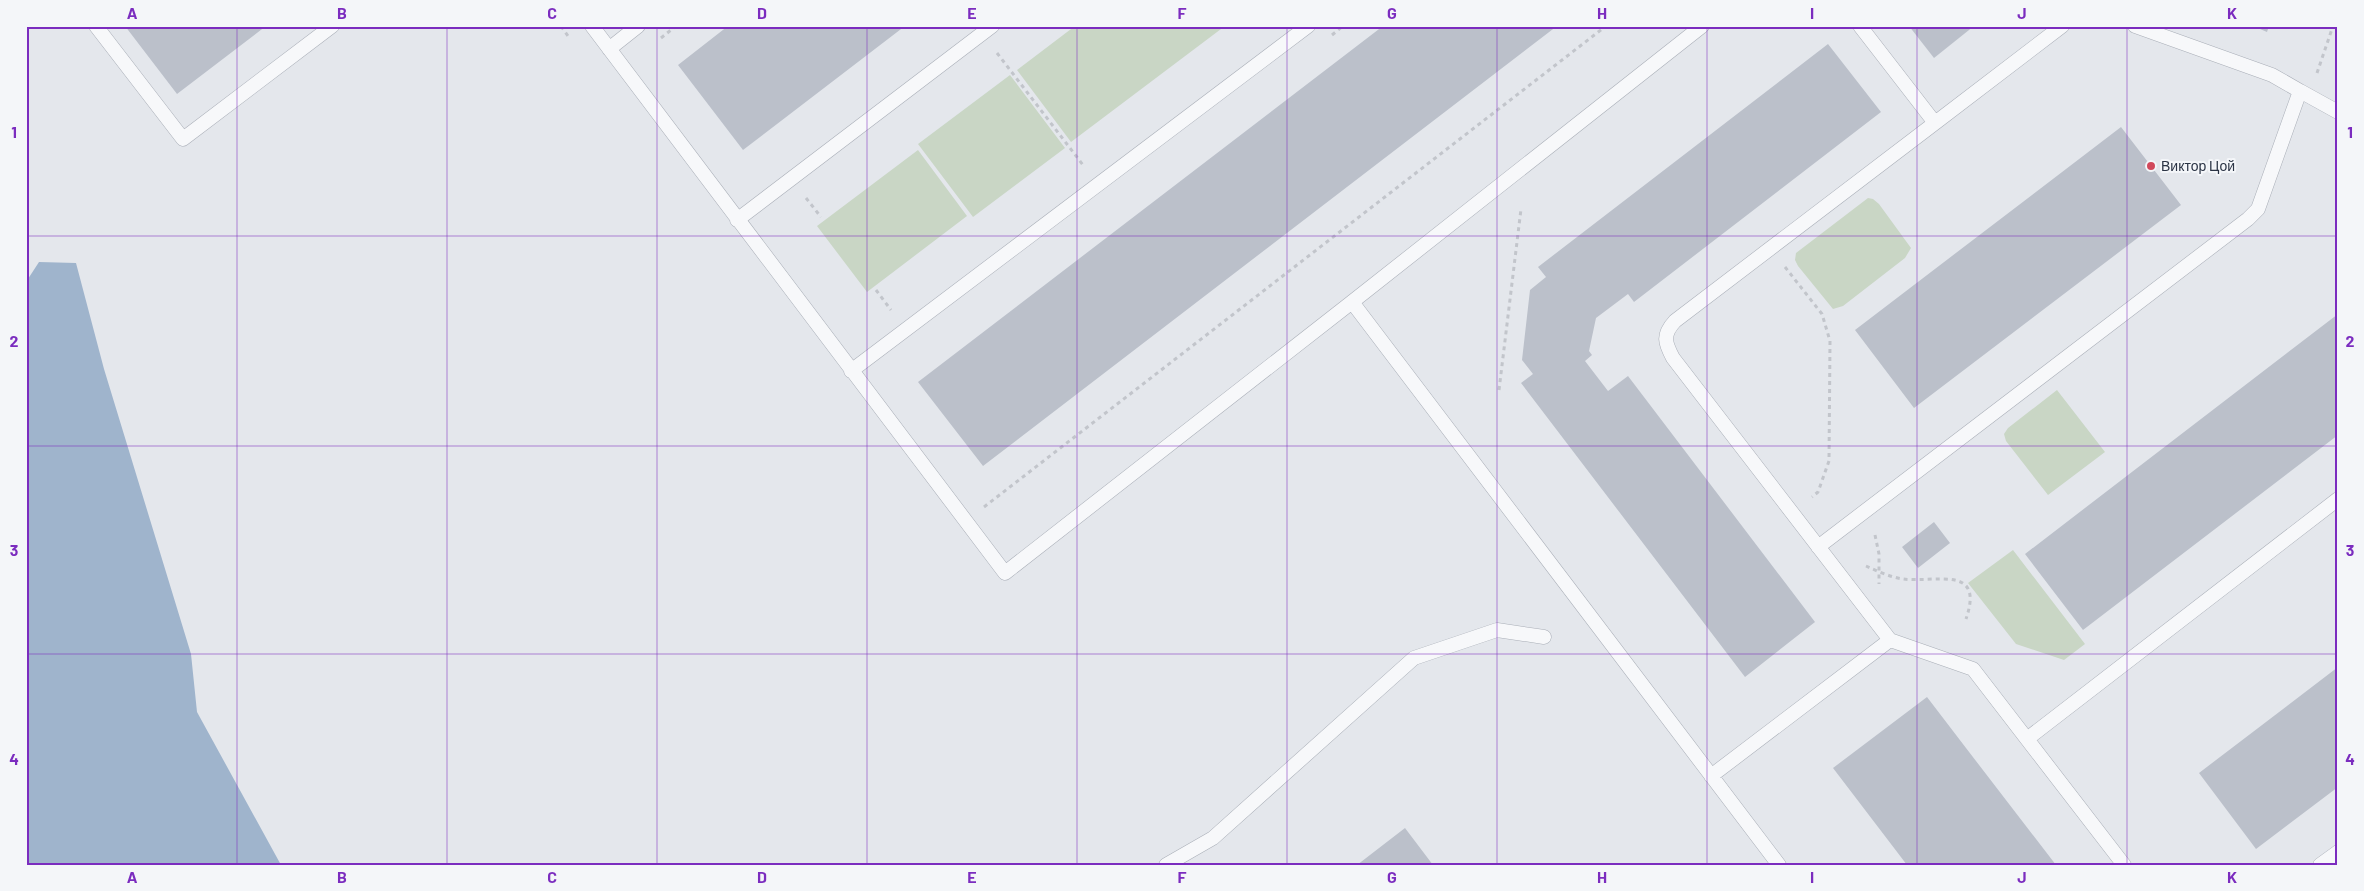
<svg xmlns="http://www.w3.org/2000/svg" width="2364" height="891" font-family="Barlow,sans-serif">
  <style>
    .green { fill: #c9d6c5 }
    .water { fill: #9fb4cc }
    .building { fill: #bbc0ca }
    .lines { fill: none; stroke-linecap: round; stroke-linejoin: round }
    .lane-casing { stroke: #a9aeb7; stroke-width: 15 }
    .path { stroke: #c2c5cb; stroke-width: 3; stroke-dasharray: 4 4; stroke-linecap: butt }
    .lane { stroke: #f7f8fa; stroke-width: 14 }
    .grid { fill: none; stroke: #7b2cbf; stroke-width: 1; stroke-opacity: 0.55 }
    .poi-dot { fill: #d1495b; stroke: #f4f6f9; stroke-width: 2 }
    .labels { text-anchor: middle; stroke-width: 4; stroke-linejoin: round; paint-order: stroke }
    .poi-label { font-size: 14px; fill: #2b3445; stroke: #f4f6f9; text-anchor: start }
    .neatline { fill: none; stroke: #7b2cbf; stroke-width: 2 }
    .grid-label { font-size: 16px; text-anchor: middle; font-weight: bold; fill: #7b2cbf }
  </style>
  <rect width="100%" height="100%" fill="#e4e7ec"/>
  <path class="green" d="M1075,26h150l-154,116 -54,-72z
    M1010,75l55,73 -92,69 -55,-73z
    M918,150l49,66 -100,76 -50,-66z
    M1868,198l5,1 6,5 32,44 -6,10 -62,48 -10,3 -35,-43 -3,-6 1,-7z
    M2057,390l48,62 -57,43 -42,-54 -2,-7 4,-6z
    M2013,550l72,94 -21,16 -48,-16 -48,-61z"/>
  <path class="water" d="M39,262l37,1 28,106 87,285 6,58 84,153h-255v-583z"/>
  <path class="building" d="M125,26h141l-89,68z
    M728,26h177l-162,124 -65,-85z
    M1383,26h174l-574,440 -65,-84z
    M1909,26h65l-40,32z
    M2253,26h16l-2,6z
    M1828,44l53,68 -247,190 -6,-8 -32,24 -7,33 3,4 -7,6 23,30 20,-15 187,246 -70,55 -224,-294 12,-9 -11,-14 8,-70 16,-13 -8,-10z
    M2121,127l60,78 -267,203 -59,-78z
    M2338,314v121l-255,195 -58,-76z
    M1934,522l16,21 -32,25 -16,-21z
    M2338,667v120l-82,62 -57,-76z
    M1927,697l39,51 90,117h-149l-74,-97z
    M1405,828l28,37h-76z"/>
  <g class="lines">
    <defs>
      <path id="lane" d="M96,26l87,113 149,-113
        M592,26l413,547 347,-271
        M1702,26l-350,276 427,563
        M1860,26l75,97 127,-97
        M609,49l29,-23
        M2300,91l38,21
        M1935,123l-260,198c-13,14 -10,22 -2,37l217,282 83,29 151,196
        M737,220l255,-194
        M851,371l457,-345
        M1818,547l430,-328 10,-10 42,-118 -28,-16 -137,-49
        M2027,739l311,-240
        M1711,776l179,-136
        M1166,865l47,-27 201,-180 83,-28 47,7
        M2320,865l18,-13"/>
    </defs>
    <use href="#lane" class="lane-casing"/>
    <path class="path" d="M561,26l7,10
      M1332,35l11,-9
      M661,38l15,-12
      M997,53l86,112
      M2317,73l16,-47
      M806,198l15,19
      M1785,267l37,47 8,27 -1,120 -11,31 -6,5
      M876,290l15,20
      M1499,390l22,-181
      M984,507l622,-481
      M1875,535l4,19v30
      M1866,566c11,5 24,11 37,13 32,4 82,-15 63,40"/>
    <use href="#lane" class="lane"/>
  </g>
  <path class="grid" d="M237,26v839M447,26v839M657,26v839M867,26v839M1077,26v839M1287,26v839M1497,26v839M1707,26v839M1917,26v839M2127,26v839M26,236h2312M26,446h2312M26,654h2312"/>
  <circle class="poi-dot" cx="2151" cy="166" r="5"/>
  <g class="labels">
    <g class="poi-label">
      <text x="2161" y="171">Виктор Цой</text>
    </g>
  </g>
  <rect width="2364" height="891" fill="none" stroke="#f4f6f9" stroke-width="55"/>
  <rect x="28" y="28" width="2308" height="836" class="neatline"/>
  <g class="grid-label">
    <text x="132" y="19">A</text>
    <text x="342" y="19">B</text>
    <text x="552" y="19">C</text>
    <text x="762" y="19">D</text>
    <text x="972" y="19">E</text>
    <text x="1182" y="19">F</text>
    <text x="1392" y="19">G</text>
    <text x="1602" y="19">H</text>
    <text x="1812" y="19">I</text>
    <text x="2022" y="19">J</text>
    <text x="2232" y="19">K</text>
    <text x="14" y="138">1</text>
    <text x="2350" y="138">1</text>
    <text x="14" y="347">2</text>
    <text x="2350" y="347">2</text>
    <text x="14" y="556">3</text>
    <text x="2350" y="556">3</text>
    <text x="14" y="765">4</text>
    <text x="2350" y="765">4</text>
    <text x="132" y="883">A</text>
    <text x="342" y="883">B</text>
    <text x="552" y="883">C</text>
    <text x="762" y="883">D</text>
    <text x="972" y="883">E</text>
    <text x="1182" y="883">F</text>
    <text x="1392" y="883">G</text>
    <text x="1602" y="883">H</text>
    <text x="1812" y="883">I</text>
    <text x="2022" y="883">J</text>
    <text x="2232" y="883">K</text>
  </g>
</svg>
